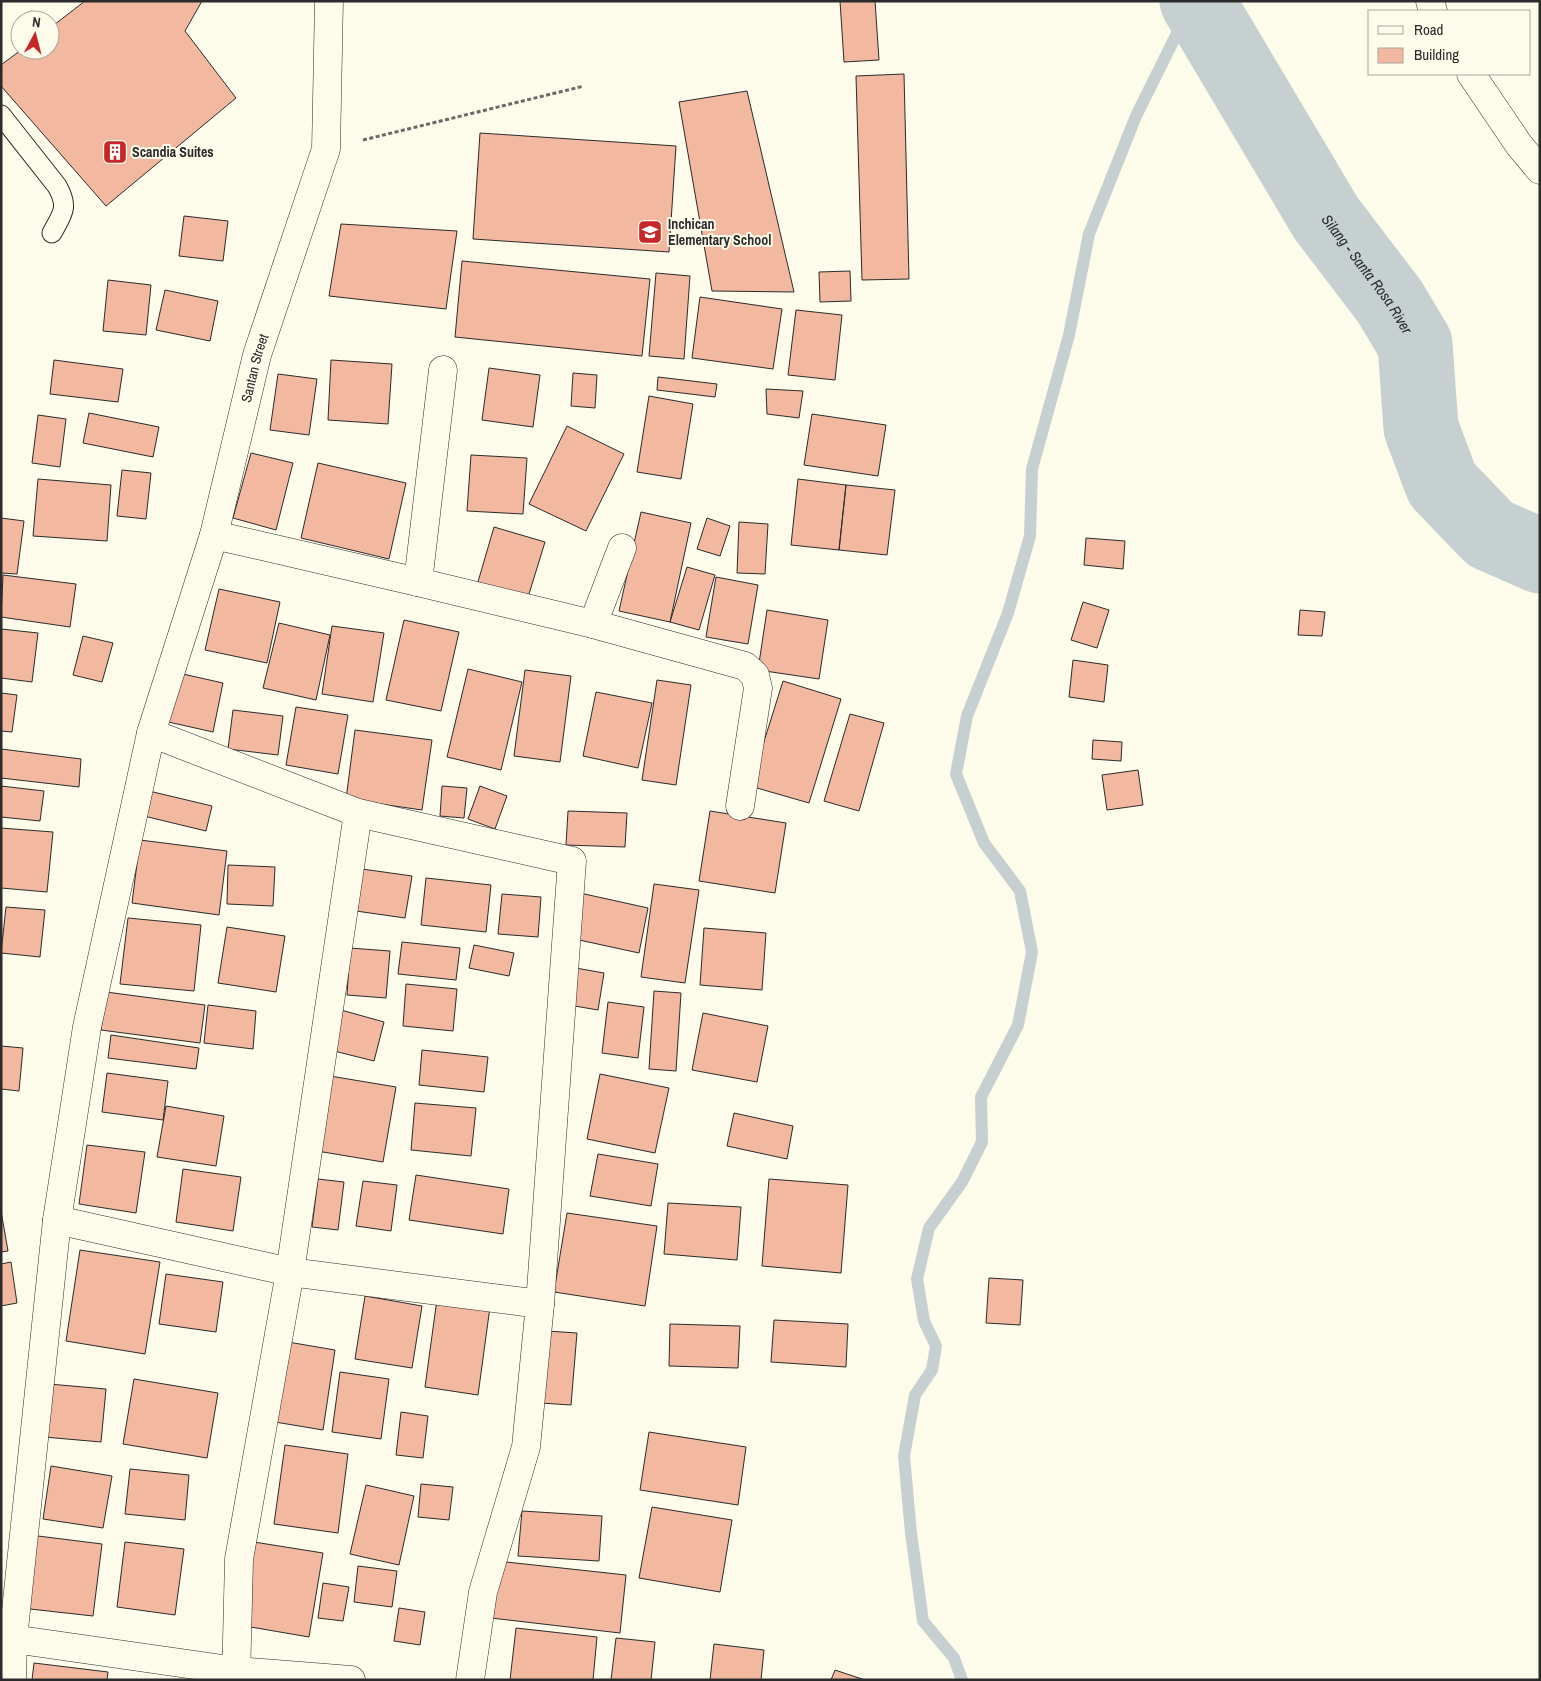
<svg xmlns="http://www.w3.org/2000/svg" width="1541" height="1681" font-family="'Archivo Narrow',sans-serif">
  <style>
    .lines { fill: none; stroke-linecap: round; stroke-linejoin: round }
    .stream { stroke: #c7d0d0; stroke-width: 12 }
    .river { stroke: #c7d0d0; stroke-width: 75 }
    .building { fill: #f2b8a0; stroke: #2b2b2b }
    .lane-casing { stroke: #2b2b2b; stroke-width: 21 }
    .street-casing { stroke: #2b2b2b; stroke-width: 29 }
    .path { stroke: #6a6964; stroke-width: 3; stroke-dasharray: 4 2.5; stroke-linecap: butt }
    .lane { stroke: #fdfbea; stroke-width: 19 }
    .street { stroke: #fdfbea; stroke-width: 28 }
    .labels { text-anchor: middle; stroke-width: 4; stroke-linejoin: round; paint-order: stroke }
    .poi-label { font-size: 14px; font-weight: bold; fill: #2b2b2b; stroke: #fdfbea; text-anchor: start }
    .street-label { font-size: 14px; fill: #2b2b2b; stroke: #fdfbea }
    .water-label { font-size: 15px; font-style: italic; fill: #2b2b2b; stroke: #fdfbea }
  </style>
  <rect width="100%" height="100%" fill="#fdfbea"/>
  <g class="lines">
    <path class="stream" d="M962,1680l-8,-22 -31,-37 -12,-88 -7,-77 11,-61 17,-25 4,-24 -12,-25 -7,-42 12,-51 33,-46 20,-40 -1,-45 37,-72 14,-73 -12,-61 -36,-48 -28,-69 11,-58 41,-103 22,-77 2,-67 37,-134 20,-101 47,-118 57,-115"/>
    <path class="river" id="s1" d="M1197,1l129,217 64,84 25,42 6,84 21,56 48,50 50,22"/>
  </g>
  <path class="building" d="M85,1h117l-17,30 51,67 -130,108 -105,-120v-21l20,-15h29v-22z
    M840,1h35l4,59 -35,2z
    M904,74l5,205 -47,1 -6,-204z
    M747,91l47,201 -82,-1 -33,-189z
    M480,133l196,13 -7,106 -196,-13z
    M184,216l44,5 -5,40 -44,-5z
    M341,224l116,7 -11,78 -117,-13z
    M462,261l188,18 -8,77 -187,-19z
    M850,271l1,30 -31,1 -1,-30z
    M656,273l34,3 -6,83 -35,-3z
    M108,280l43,5 -5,50 -43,-4z
    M165,290l53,11 -8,40 -54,-11z
    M700,297l82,12 -9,60 -81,-11z
    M796,310l46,5 -7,65 -47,-5z
    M54,360l69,9 -5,33 -68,-8z
    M331,360l61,4 -4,60 -60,-4z
    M489,368l51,7 -7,52 -51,-7z
    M573,373l24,2 -2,33 -24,-2z
    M278,374l39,5 -8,56 -39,-5z
    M658,377l59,7 -2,13 -58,-7z
    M766,389l37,2 -4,27 -32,-4z
    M649,396l44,8 -12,75 -44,-7z
    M89,413l70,14 -6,30 -70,-14z
    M812,414l74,11 -8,51 -74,-11z
    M38,415l28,4 -6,48 -28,-4z
    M567,426l57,28 -38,77 -57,-27z
    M251,453l42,10 -17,67 -43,-12z
    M471,455l56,3 -4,56 -56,-3z
    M318,463l88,20 -17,76 -88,-21z
    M122,470l29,3 -5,46 -29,-3z
    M38,479l73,6 -4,56 -74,-5z
    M798,479l48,6 -7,65 -48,-5z
    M846,485l49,5 -8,65 -48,-5z
    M641,512l50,11 -21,99 -51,-11z
    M1,518l23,3 -7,53 -16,-1z
    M707,518l23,8 -10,30 -23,-7z
    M739,522l29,2 -3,50 -28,-1z
    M494,527l51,15 -20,65 -50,-15z
    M1086,538l39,3 -2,28 -39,-4z
    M687,567l28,8 -16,55 -29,-8z
    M3,575l73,9 -6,43 -69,-10z
    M716,577l42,8 -10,59 -42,-7z
    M219,589l61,13 -13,61 -62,-13z
    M1083,602l26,8 -12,38 -26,-8z
    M767,610l61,10 -9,59 -61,-9z
    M1300,610l25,2 -3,24 -24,-1z
    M404,620l55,12 -18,79 -55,-11z
    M279,623l51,12 -14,65 -53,-12z
    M332,626l52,7 -11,69 -51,-8z
    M1,629l37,4 -6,49 -31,-4z
    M83,636l30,7 -11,39 -29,-7z
    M1073,660l35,5 -4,37 -35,-5z
    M468,669l54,13 -21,88 -54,-13z
    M525,670l46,6 -11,86 -46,-6z
    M174,672l49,11 -10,49 -49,-11z
    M657,680l34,5 -15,100 -34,-5z
    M783,681l58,18 -32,104 -59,-17z
    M596,692l56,11 -14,65 -55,-12z
    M1,693l16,2 -5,37 -11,-1z
    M296,707l52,8 -10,59 -52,-9z
    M233,710l50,6 -5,39 -50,-6z
    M850,714l34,9 -25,88 -35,-10z
    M355,730l77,10 -10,70 -76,-11z
    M1093,740l29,2 -1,19 -29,-2z
    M1,749l80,10 -2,28 -78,-9z
    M1138,770l5,35 -36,5 -5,-35z
    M1,786l43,5 -4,30 -39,-4z
    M442,786l25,2 -3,30 -24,-2z
    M480,786l27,10 -12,33 -27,-10z
    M149,791l63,15 -6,25 -62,-15z
    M568,811l59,2 -2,34 -59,-2z
    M710,811l76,12 -11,70 -76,-12z
    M1,828l52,4 -6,60 -46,-4z
    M140,840l87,11 -8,64 -87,-12z
    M228,865l47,2 -2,39 -46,-2z
    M355,868l57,8 -7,42 -56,-8z
    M426,878l65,7 -5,47 -65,-7z
    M654,884l45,6 -14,93 -44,-6z
    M580,893l68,15 -9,45 -69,-15z
    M502,894l39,3 -3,40 -40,-3z
    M6,907l39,3 -5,47 -39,-4z
    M128,918l73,7 -7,66 -74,-7z
    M227,927l58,9 -9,56 -58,-9z
    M704,928l62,5 -4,57 -62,-5z
    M402,942l58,6 -4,32 -58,-6z
    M474,945l40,8 -5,23 -40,-8z
    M350,948l40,3 -4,47 -39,-3z
    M570,967l34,6 -6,37 -35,-6z
    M406,984l51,5 -4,42 -50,-5z
    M654,991l27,2 -5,78 -27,-2z
    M106,992l99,13 -5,38 -99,-13z
    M608,1002l36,5 -6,51 -36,-5z
    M208,1005l48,6 -3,38 -49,-6z
    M341,1010l43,12 -10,39 -44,-11z
    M703,1013l65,13 -11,56 -65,-12z
    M111,1035l88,13 -3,21 -88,-11z
    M1,1046l22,2 -4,43 -18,-2z
    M422,1050l66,7 -4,35 -65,-7z
    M107,1073l61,8 -5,39 -61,-8z
    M600,1074l69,14 -14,65 -68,-14z
    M330,1076l66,11 -13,75 -66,-11z
    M415,1103l61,5 -5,48 -60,-6z
    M166,1106l58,10 -8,50 -59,-9z
    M734,1113l59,13 -6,33 -60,-13z
    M87,1145l58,7 -9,61 -57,-9z
    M598,1154l60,10 -7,42 -61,-10z
    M183,1169l58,8 -8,54 -57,-9z
    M416,1175l93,14 -6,45 -94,-14z
    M318,1179l26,3 -6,48 -26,-3z
    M769,1179l79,6 -7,88 -79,-7z
    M363,1181l34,4 -6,46 -35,-5z
    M668,1203l73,4 -4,53 -73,-6z
    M1,1211l7,40 -7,1z
    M567,1213l90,13 -12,80 -91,-14z
    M80,1250l80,12 -15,92 -79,-13z
    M11,1262l6,41 -16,3v-42z
    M166,1274l57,8 -7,50 -57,-8z
    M989,1278l34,2 -3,45 -34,-2z
    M365,1296l57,10 -10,62 -57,-9z
    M437,1299l53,8 -12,88 -53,-8z
    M774,1320l74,4 -2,43 -75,-5z
    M670,1324l70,2 -2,42 -69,-2z
    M547,1331l30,2 -6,72 -30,-2z
    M282,1341l53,9 -12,80 -54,-9z
    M340,1372l49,7 -8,60 -49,-7z
    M134,1379l84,14 -11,65 -84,-14z
    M49,1384l57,5 -5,53 -57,-5z
    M401,1412l27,4 -5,42 -27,-3z
    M649,1432l97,15 -8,58 -98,-15z
    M285,1445l63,9 -10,79 -64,-9z
    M51,1466l61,10 -9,52 -60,-9z
    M130,1469l59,6 -4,45 -60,-6z
    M421,1484l32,3 -4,33 -31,-3z
    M366,1485l48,11 -15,69 -49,-11z
    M652,1507l80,13 -12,72 -81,-14z
    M522,1511l80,5 -3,45 -81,-5z
    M30,1535l72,9 -9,72 -72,-8z
    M125,1542l59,7 -9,66 -58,-8z
    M254,1542l69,11 -14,84 -70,-12z
    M497,1561l129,14 -6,58 -129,-15z
    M358,1566l39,5 -5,36 -38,-5z
    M323,1583l26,4 -6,34 -25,-3z
    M399,1608l26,4 -5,33 -26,-4z
    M516,1628l81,9 -4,43h-83z
    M616,1638l39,4 -4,38h-40z
    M714,1644l50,6 -3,30h-51z
    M34,1663l74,9 -1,8h-75z
    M835,1670l30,10h-34z"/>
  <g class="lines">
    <defs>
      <path id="lane" d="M1,115l56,71c12,21 6,27 -5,47"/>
      <g id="street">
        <path d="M1430,1l3,10"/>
        <path d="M1471,74l48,71 21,25"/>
        <path d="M214,535l204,47 175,42 152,42 10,9 3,13 -18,118"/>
        <path d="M418,582l25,-212"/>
        <path d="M593,624l29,-76"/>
        <path d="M151,733l207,80 214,48 -32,443 -14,143 -43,145 -13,88"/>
        <path d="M57,1220l233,52 68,-459"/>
        <path d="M13,1639l224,32 114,9"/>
        <path id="s2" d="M12,1680l1,-41 44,-419 30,-193 64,-294 63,-198 43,-180 69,-206 3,-148"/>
        <path d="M236,1680l3,-121 51,-287 250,32"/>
      </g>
    </defs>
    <use href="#lane" class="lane-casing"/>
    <use href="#street" class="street-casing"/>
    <path class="path" d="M363,140l221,-54"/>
    <use href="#lane" class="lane"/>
    <use href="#street" class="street"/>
  </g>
  <defs>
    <symbol id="building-square" viewBox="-11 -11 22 22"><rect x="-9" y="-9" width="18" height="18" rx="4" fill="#c62828" stroke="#fdfbea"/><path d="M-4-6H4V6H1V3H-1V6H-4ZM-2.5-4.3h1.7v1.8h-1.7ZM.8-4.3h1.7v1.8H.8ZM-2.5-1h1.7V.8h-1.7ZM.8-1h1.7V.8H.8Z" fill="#fff"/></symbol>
    <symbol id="school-square" viewBox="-11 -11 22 22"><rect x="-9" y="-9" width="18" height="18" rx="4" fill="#c62828" stroke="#fdfbea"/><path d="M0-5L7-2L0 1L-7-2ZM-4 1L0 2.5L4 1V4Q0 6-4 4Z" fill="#fff"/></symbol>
  </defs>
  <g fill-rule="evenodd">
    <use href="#building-square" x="101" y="138" width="28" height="28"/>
    <use href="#school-square" x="636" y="218" width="28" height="28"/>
  </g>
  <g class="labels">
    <g class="poi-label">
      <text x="132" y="157">Scandia Suites</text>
      <text x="668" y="229">Inchican<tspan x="668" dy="16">Elementary School</tspan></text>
    </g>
    <g class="street-label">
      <text dy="5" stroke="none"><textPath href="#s2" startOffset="1338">Santan Street</textPath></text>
    </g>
    <g class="water-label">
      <text dy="5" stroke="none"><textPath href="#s1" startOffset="322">Silang - Santa Rosa River</textPath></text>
    </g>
  </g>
  <rect width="1541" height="1681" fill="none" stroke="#2b2b2b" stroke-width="5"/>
  <rect x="1368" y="10" width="162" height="65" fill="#fdfbea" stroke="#a9a89e"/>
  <rect x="1378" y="26" width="25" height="8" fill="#fdfbea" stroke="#a9a89e"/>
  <text x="1414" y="35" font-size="15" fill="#2b2b2b">Road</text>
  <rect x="1378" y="48" width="25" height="15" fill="#f2b8a0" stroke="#a9a89e"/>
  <text x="1414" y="60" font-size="15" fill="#2b2b2b">Building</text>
  <g transform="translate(35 35) rotate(7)"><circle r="24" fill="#fdfbea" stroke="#a9a89e"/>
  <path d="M0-4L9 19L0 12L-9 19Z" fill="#c62828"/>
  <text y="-8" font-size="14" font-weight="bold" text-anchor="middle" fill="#2b2b2b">N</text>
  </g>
</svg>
